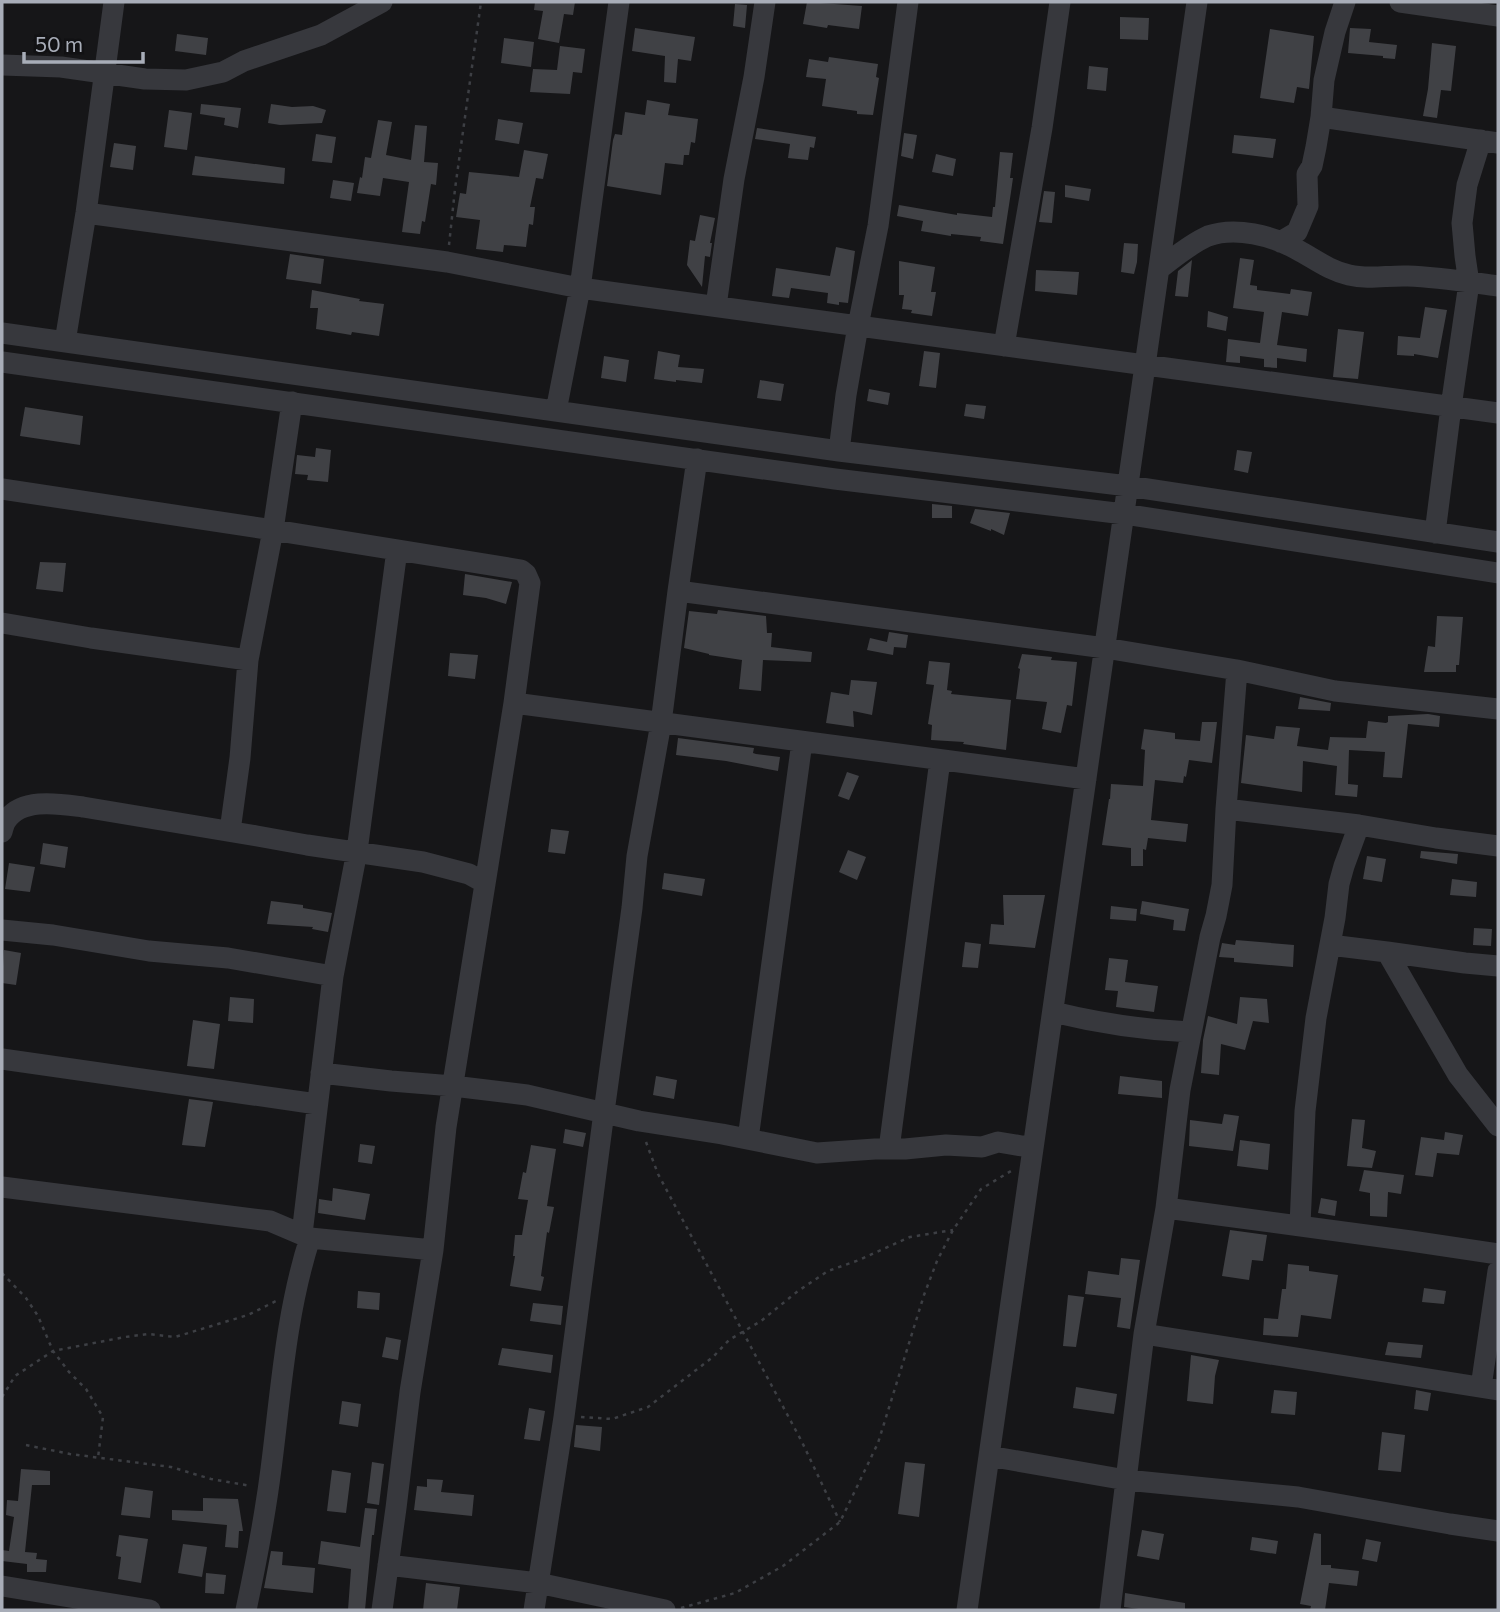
<svg xmlns="http://www.w3.org/2000/svg" width="1500" height="1612" font-family="Commissioner,sans-serif">
  <style>
    .building { fill: #404145 }
    .lines { fill: none; stroke-linecap: round; stroke-linejoin: round }
    .path { stroke: #3d3f44; stroke-width: 2.5; stroke-dasharray: 3.5 5; stroke-linecap: butt }
    .minor { stroke: #37383d; stroke-width: 21 }
  </style>
  <rect width="100%" height="100%" fill="#161618"/>
  <path class="building" d="M535,2h40l-2,13 -9,-1 -5,29 -21,-4 5,-28 -9,-1z
    M807,2l55,4 -3,23 -31,-4 -1,3 -24,-4z
    M735,4l12,1 -2,23 -12,-2z
    M1120,17l29,1 -1,22 -28,-1z
    M635,28l60,9 -4,24 -13,-2 -2,24 -12,-1 1,-26 -33,-5z
    M1350,28l21,1 -2,13 28,3 -2,14 -12,-1v-2l-35,-3z
    M1270,29l44,7 -5,53 -12,-2 -3,16 -34,-5z
    M177,34l31,4 -2,17 -31,-4z
    M504,38l30,4 -3,25 -30,-4z
    M1432,43l24,3 -5,45 -10,-1 -4,28 -14,-2 5,-27z
    M560,46l25,3 -3,24 -9,-1 -3,22 -40,-2 3,-23 24,1z
    M829,57l49,7 -2,13 3,1 -6,37 -16,-1v-3l-35,-5 4,-27 -20,-2 3,-18 19,3z
    M1089,66l19,2 -2,23 -19,-2z
    M647,100l23,4 -2,11 30,4 -3,24 -4,-1 -2,13h-5l-1,10 -18,-2 -4,32 -54,-9 6,-46 2,-6 7,1 3,-23 20,3z
    M201,104l40,4 -3,20 -14,-3 1,-7 -25,-4z
    M271,104l21,3 21,-1 13,4 -4,13 -42,2 -12,-2z
    M169,110l23,3 -5,37 -23,-3z
    M498,119l25,4 -4,21 -24,-4z
    M378,120l14,2 -6,33 25,5 4,-35 12,1 -3,36 14,1 -2,22 -5,-1 -6,38 -3,-1 -2,13 -18,-2 7,-50 -26,-4 -3,18 -23,-3 3,-16 2,1 3,-21 6,1z
    M757,128l59,9 -2,11 -4,-1 -2,13 -20,-2 2,-14 -35,-5z
    M904,133l13,2 -4,24 -12,-3z
    M316,134l20,3 -4,26 -20,-2z
    M1234,135l42,4 -3,19 -41,-5z
    M114,143l22,3 -3,24 -23,-3z
    M524,150l24,4 -5,25 -7,-1 -6,29h5l-2,18 -4,-1 -3,23 -22,-2 -1,7 -27,-3 4,-29 -24,-3 4,-24 6,1 3,-22 50,5z
    M1000,152l13,1 -3,25h3l-2,14 -8,52 -23,-3 1,-4 -30,-3v2l-30,-5 2,-10 -26,-5 2,-11 58,10v-2l35,4 1,-10h2z
    M936,154l20,5 -3,17 -21,-4z
    M195,156l90,12 -1,16 -92,-9z
    M333,180l21,3 -3,18 -21,-3z
    M1065,185l26,4 -2,12 -24,-4z
    M1044,191l11,1 -3,31 -13,-1z
    M700,215l15,3 -5,25h2l-2,14 -5,-1 -3,31 -15,-22 3,-25 5,1z
    M1124,243l14,1 -1,18 -3,12 -13,-2z
    M836,247l19,4 -7,52 -9,-1v3l-12,-2 1,-10 -37,-5 -2,10 -17,-2 4,-28 54,8z
    M290,254l34,5 -3,25 -35,-5z
    M1240,258l14,2 -4,25 7,1v4l33,4 1,-5 21,3 -4,24 -26,-4 -5,33 30,4 -1,13 -29,-4v10l-13,-1v-8l-24,-3v7l-14,-1 2,-23 32,4 4,-31 -31,-4z
    M1192,260l-4,37 -13,-1 3,-25z
    M899,261l36,6 -4,25h5l-4,24 -21,-3 1,-3 -10,-1 2,-14h-5z
    M1036,270l43,2 -2,23 -42,-4z
    M312,290l48,9 -1,2 25,3 -5,32 -27,-4 -1,3 -35,-6 2,-21h-8z
    M1425,307l22,3 -9,48 -24,-4v2l-17,-1 1,-19 22,2z
    M1208,311l20,6 -2,14 -19,-4z
    M1338,329l26,3 -6,47 -25,-2z
    M658,351l22,4 -2,12 26,2 -2,14 -26,-3v2l-22,-3z
    M924,351l16,2 -4,35 -17,-2z
    M604,356l25,4 -3,22 -25,-4z
    M760,380l24,4 -3,17 -24,-3z
    M869,389l21,4 -2,12 -21,-4z
    M966,404l20,2 -2,13 -20,-3z
    M25,407l58,9 -3,29 -60,-9z
    M316,448l15,2 -3,32 -21,-2 1,-5 -13,-1 2,-19 18,2z
    M1237,450l15,2 -4,21 -14,-3z
    M932,504l20,2v12h-20z
    M975,509l35,4 -6,22 -13,-6v2l-21,-8z
    M40,562l26,1 -3,29 -27,-3z
    M465,574l47,8 -6,22 -20,-6 -23,-3z
    M718,610l48,6 1,17h5l-1,14 41,5 -1,10 -48,-2 -2,31 -22,-2 3,-29 -33,-5v-1l-25,-6 5,-37 28,3z
    M1437,616l26,1 -4,48h-3v7h-32l4,-26 7,1z
    M889,632l19,3 -2,13 -12,-1 -1,8 -26,-5 3,-12 17,4z
    M450,653l28,2 -3,24 -27,-3z
    M1022,654l30,3 -1,3 26,2 -5,44 -5,-1 -6,28 -19,-4 5,-27 -31,-3 4,-30 -2,-1z
    M929,661l21,2 -3,27 5,1 -1,3 60,6 -5,50 -43,-6 1,-2 -33,-2 1,-15 -4,-1 6,-39 -8,-1z
    M851,680l26,2 -5,33 -19,-4 1,16 -28,-4 5,-31 18,3z
    M1300,697l31,6 -1,8 -32,-2z
    M1428,714l12,2 -1,11 -31,-3 -6,54 -19,-1 2,-25 -36,-2 -1,34 10,1 -1,12 -22,-2 2,-29 -34,-5 -1,31 -61,-9 5,-48 28,4 2,-13 24,2 -3,18 31,4 2,-13 36,1 2,-17 18,2 2,-1v-6z
    M1202,722h15l-5,41 -23,-3 -3,17 -2,-1 -1,7 -28,-3 -4,40 37,4 -2,18 -38,-4 -2,12 -3,-1v17h-12v-18l-29,-3 7,-46h1l1,-15 32,2 2,-36 -4,-1 3,-20 31,4v6l25,2z
    M678,738l76,10 -1,5 3,1 24,3 -2,14 -52,-10 -50,-6z
    M847,772l12,4 -10,24 -11,-4z
    M551,829l18,2 -4,23 -17,-2z
    M43,843l25,4 -3,21 -25,-4z
    M848,850l18,7 -9,23 -18,-8z
    M1421,851l37,3 -1,10 -37,-6z
    M1367,856l19,3 -4,23 -19,-3z
    M9,863l26,4 -5,25 -25,-3z
    M664,873l41,6 -3,17 -40,-7z
    M1452,879l25,3 -1,15 -26,-2z
    M1003,895h42l-10,53 -46,-4 2,-20 13,1z
    M271,901l32,4v3l29,5 -4,19 -16,-3 1,-2 -46,-3z
    M1142,901l47,8 -4,22 -12,-1 1,-10 -34,-6z
    M1111,906l26,3 -1,12 -26,-2z
    M1474,928l18,1 -1,17 -18,-1z
    M1236,940l58,5 -1,22 -59,-5v-4l-15,-1 3,-14 13,2z
    M965,942l16,2 -3,24 -16,-1z
    M4,950l17,3 -5,32 -14,-2z
    M1109,958l19,2 -3,22 33,4 -4,26 -38,-5 2,-16 -13,-1z
    M230,997l24,2 -1,24 -25,-2z
    M1240,997l27,2 2,24 -16,-2 -8,29 -24,-6 -2,31 -18,-2 2,-33 5,-24 29,8z
    M193,1020l27,4 -6,45 -27,-3z
    M656,1076l21,4 -3,19 -21,-4z
    M1120,1076l42,5v17l-44,-4z
    M189,1099l24,3 -8,45 -23,-2z
    M1224,1114l15,2 -6,35 -44,-5 1,-26 32,4z
    M1352,1119l13,1 -3,28 14,3 -4,17 -25,-2z
    M565,1129l21,4 -3,14 -20,-4z
    M1445,1132l18,3 -4,20 -22,-2 -4,24 -18,-2 6,-38 23,3z
    M1240,1140l30,4 -2,26 -31,-4z
    M360,1144l15,2 -3,18 -14,-2z
    M531,1145l25,4 -9,57 7,1 -5,26 -2,-1 -6,44 3,1 -3,14 -31,-5 5,-30h-2l2,-21h7l6,-35 -10,-1 5,-27 3,1z
    M1364,1170l40,5 -3,19 -13,-2 -1,25 -17,-1v-23l-11,-2z
    M333,1188l37,6 -5,26 -47,-7 1,-14 13,2z
    M1321,1198l16,3 -2,15 -17,-3z
    M1230,1230l37,5 -4,26 -11,-1 -3,20 -27,-4z
    M1121,1258l19,2 -10,69 -13,-2 4,-29 -36,-4 3,-23 31,4z
    M1288,1264l21,2v5l29,4 -7,44 -30,-4 -3,22 -35,-2 1,-17 14,1 4,-30h4z
    M1424,1288l22,3 -2,13 -22,-2z
    M358,1291l22,2 -1,17 -22,-2z
    M1068,1295l16,2 -8,50 -13,-1z
    M533,1303l30,3 -2,19 -31,-4z
    M386,1337l15,3 -3,20 -16,-3z
    M1388,1342l35,3 -2,13 -36,-3z
    M502,1348l51,7 -2,18 -53,-8z
    M1191,1355l28,5 -4,16 -2,28 -26,-3z
    M1076,1387l41,7 -3,20 -41,-6z
    M1274,1390l23,2 -2,23 -24,-2z
    M1416,1390l15,3 -3,18 -14,-2z
    M342,1401l19,3 -3,23 -19,-3z
    M529,1408l16,3 -5,30 -16,-2z
    M576,1425l26,2 -2,24 -26,-4z
    M1382,1432l23,3 -4,37 -23,-2z
    M372,1462l12,2 -5,41 -12,-2z
    M905,1462l20,2 -6,53 -21,-3z
    M21,1469l29,2v14h-18l-7,67 12,1 -1,6 11,1 -1,12h-19v-8l-25,-3v-11l7,1 5,-34 -8,-2 1,-15 11,1z
    M332,1470l19,3 -5,40 -19,-2z
    M427,1479l16,1 -2,12 33,3 -2,21 -58,-6 3,-24 10,1z
    M125,1487l28,4 -3,27 -29,-3z
    M203,1498l35,1 5,32h-4l-1,17 -13,-1 2,-22 -55,-5v-10l31,1z
    M365,1508l12,1 -3,26h-2l-7,75h-17l3,-41 -33,-5 3,-23 39,6z
    M1142,1530l22,4 -5,26 -22,-4z
    M1314,1533l7,1v31h10v3l28,3 -2,15 -28,-3 -4,27h-15l1,-4 -11,-2z
    M119,1535l29,4 -7,44 -23,-4 3,-22 -5,-1z
    M1252,1537l26,4 -2,13 -26,-4z
    M1366,1539l15,3 -4,20 -15,-3z
    M183,1544l24,3 -5,30 -24,-4z
    M271,1551l12,1 -1,13 33,3 -2,25 -49,-5z
    M206,1573l20,2 -2,19 -19,-1z
    M426,1583l34,4 -3,23h-34z
    M1125,1593l60,10v7h-39l-22,-3z"/>
  <g class="lines">
    <path class="path" d="M449,245l6,-56 26,-187
      M646,1142l12,32 144,268 38,80
      M2,1273l24,25 12,18 15,35 16,21 17,17 17,28 -5,41
      M2,1397l13,-21 38,-25 72,-14 23,-3 27,3 73,-22 28,-14
      M581,1417l31,2 36,-12 65,-50 16,-17 32,-19 37,-30 30,-20 31,-11 51,-23 43,-7
      M26,1445l44,9 101,13 40,12 40,7
      M681,1608l54,-15 48,-27 57,-44 38,-79 46,-148 13,-34 16,-31 28,-41 30,-18"/>
    <path class="minor" d="M1400,2l98,14
      M2,65l59,2 84,12 41,1 37,-8 21,-11 77,-26 61,-33
      M1321,117l177,26
      M86,213l361,49 133,26 918,125
      M1280,242l17,-10 11,-26 -1,-32 5,-8 4,-19 5,-30 3,-37 11,-48 10,-30
      M1159,269c16,-12 31,-25 49,-33 28,-10 64,0 88,13 19,10 32,21 53,26 20,5 39,0 59,1 30,1 60,6 90,10
      M716,306l18,-127 20,-102 11,-75
      M2,333l837,118 289,35 370,56
      M65,342l21,-129 28,-211
      M1004,346l38,-218 18,-126
      M2,362l833,117 289,35 374,59
      M556,411l24,-123 39,-286
      M839,451l7,-56 12,-69 20,-100 30,-224
      M2,489l271,41 248,40 5,4 4,9 -16,120 -68,424 -13,123 -23,142 -14,116 -14,102
      M1435,533l16,-126 18,-124 -4,-27 -3,-33 5,-38 14,-45
      M678,591l427,57 132,22 98,21 163,18
      M2,623l89,15 157,22
      M514,703l572,76
      M1226,809l133,16 77,13 62,8
      M230,831l10,-73 8,-98 25,-130 19,-128
      M2,832c1,-4 2,-8 4,-11 15,-24 54,-17 77,-14l174,29 50,9 116,17 46,12 16,9
      M2,930l51,5 96,16 79,7 105,18
      M1330,945l57,7 71,123 40,51
      M1387,952l78,11 33,3
      M1053,1012c45,11 91,18 137,20
      M2,1059l315,45
      M321,1073l70,8 62,5 74,9 112,26 83,13 95,19 58,-4h30l41,-4 36,2 16,-5 24,4h11
      M748,1139l54,-397
      M889,1149l51,-389
      M2,1187l268,34 40,17 123,12
      M1166,1208l245,33 87,13
      M1300,1225l5,-114 11,-93 19,-100 4,-34 5,-18 15,-41
      M302,1234l31,-258 24,-125 40,-301
      M1144,1334l354,56
      M1481,1387l17,-116
      M989,1456l137,24 172,17 152,27 48,7
      M388,1565l150,18 127,27
      M2,1586l148,24
      M246,1610c10,-47 19,-94 25,-141 10,-78 15,-157 39,-231
      M534,1610l30,-193 40,-305 28,-204 5,-52 24,-133 17,-132 19,-132
      M967,1610l230,-1608
      M1110,1610l34,-276 22,-126 14,-118 30,-153 6,-21 6,-31 4,-76 11,-139"/>
  </g>
  <rect width="1500" height="1612" fill="none" stroke="#a8adb8" stroke-width="7"/>
  <path d="M24 52v10h119v-10" fill="none" stroke="#a8adb8" stroke-width="3.5"/>
  <text x="35" y="52" font-size="21" fill="#a8adb8" stroke="#111113" stroke-width="5" paint-order="stroke">50 m</text>
</svg>
